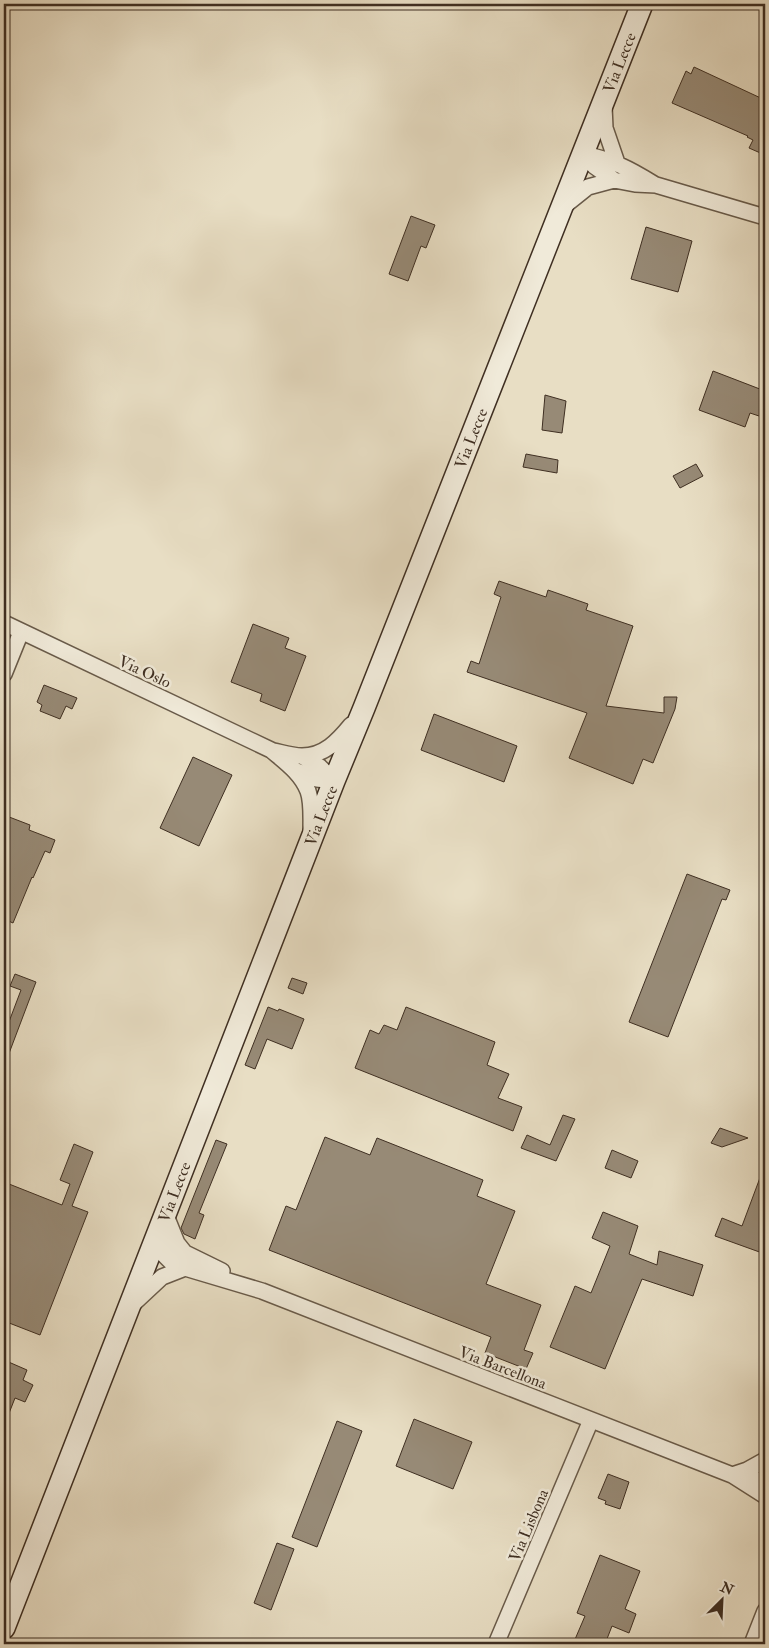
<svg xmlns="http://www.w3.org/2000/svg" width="769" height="1648" font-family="'IM FELL Double Pica',serif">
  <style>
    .building { fill: #978a76; stroke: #3f2f22 }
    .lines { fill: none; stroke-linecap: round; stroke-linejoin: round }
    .minor-casing { stroke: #695b4a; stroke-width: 18 }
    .secondary-casing { stroke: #3f2f22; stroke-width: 24 }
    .minor { stroke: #f0ead9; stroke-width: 15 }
    .secondary { stroke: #f0ead9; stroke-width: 21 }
    .labels { text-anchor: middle; stroke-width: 5; stroke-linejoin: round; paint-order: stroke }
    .street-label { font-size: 16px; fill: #3f2f22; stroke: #f0ead9 }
  </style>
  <rect width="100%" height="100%" fill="#e8dec4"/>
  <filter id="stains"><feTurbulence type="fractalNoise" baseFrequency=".004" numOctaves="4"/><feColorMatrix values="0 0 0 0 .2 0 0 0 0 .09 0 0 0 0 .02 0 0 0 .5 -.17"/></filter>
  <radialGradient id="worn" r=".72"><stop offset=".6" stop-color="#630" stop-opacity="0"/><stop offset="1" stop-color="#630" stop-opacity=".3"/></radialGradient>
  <path class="building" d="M694,67l71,33v55l-16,-7 4,-8 -6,-3 1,-1 -76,-33 14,-32 5,3z
    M411,216l24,9 -9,23 -5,-2 -13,35 -19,-7z
    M646,227l46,14 -14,51 -47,-13z
    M713,371l52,20v27l-15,-5 -5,14 -46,-17z
    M545,395l21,6 -4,32 -20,-3z
    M526,454l32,6 -1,13 -34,-6z
    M696,464l7,12 -23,12 -7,-12z
    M499,581l47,16 2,-7 40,14 -2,6 47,16 -27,80 58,7v-16h13l-2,12 -22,54 -10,-4 -10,25 -64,-26 18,-45 -120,-41 4,-11 8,3 22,-67 -7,-3z
    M253,624l36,14 -4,10 21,8 -21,55 -25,-10 2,-7 -31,-12z
    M44,685l33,13 -5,11 -6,-3 -6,13 -20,-8 2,-6 -5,-3z
    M434,714l83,32 -13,36 -83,-32z
    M193,757l39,18 -33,71 -39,-18z
    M4,815l26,10 -1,5 26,10 -5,13 -5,-2 -12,27 -1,-1 -19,46 -9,-4z
    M687,874l43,16 -4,10 -4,-1 -54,138 -39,-15z
    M15,974l21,8 -31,82 -1,-29 17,-45 -11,-4z
    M292,978l15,5 -4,11 -15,-6z
    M268,1007l10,4 1,-2 25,10 -12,30 -25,-10 -12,30 -10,-4z
    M406,1007l89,35 -8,23 22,9 -11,24 24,9 -9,24 -158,-63 15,-38 9,4 5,-9 13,5z
    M563,1115l12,4 -19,42 -35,-13 6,-13 23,10z
    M720,1128l28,10 -26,9 -11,-4z
    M325,1137l45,18 7,-17 106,42 -6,16 38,15 -29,73 55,21 -17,45 9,3 -7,16 -41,-16 6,-16 -222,-87 17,-44 10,4z
    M216,1140l11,4 -28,69 5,2 -9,24 -11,-5 -3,-6z
    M74,1144l19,8 -21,54 16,6 -48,123 -36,-14v-139l58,23 8,-21 -10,-4z
    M612,1150l26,11 -7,17 -26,-10z
    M764,1167h1v87l-50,-18 7,-18 20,8z
    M603,1212l35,14 -9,28 28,11 2,-14 44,14 -10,31 -51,-17 -37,90 -55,-22 25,-61 16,7 19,-47 -18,-8z
    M4,1360l23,10 -4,10 10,5 -8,17 -10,-4 -11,28z
    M414,1419l58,23 -19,47 -57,-23z
    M337,1421l25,10 -45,116 -25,-10z
    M608,1474l21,8 -9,27 -15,-5 1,-3 -8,-3z
    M277,1543l17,6 -23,61 -17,-7z
    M600,1555l40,16 -15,38 11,5 -7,19 -17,-7 -7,18h-32l12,-28 -8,-3z"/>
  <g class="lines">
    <defs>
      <path id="minor" d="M604,106l1,22 12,35
        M582,154l12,12 20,14 21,4 21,1 109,32
        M582,154c29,5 48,15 72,30
        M563,207l25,-20 26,-7
        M4,623l267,127c14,12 30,23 37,41 4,11 3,26 3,39
        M4,674l17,-42
        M274,751c9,2 19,5 28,5 22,0 36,-15 49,-31
        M302,756l18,11 14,14
        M294,770l23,9 17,2
        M165,1213l12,30 8,10
        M153,1244l18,18 14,6 77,23 470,184 33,21
        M153,1244l16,1 53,26
        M132,1305l30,-28 23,-9
        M732,1475l15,-5 18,-10
        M741,1477l24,4
        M496,1644l95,-224
        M752,1644l13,-33"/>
      <g id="secondary">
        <path id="s1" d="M4,1628l330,-847 30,-73 278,-704"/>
      </g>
    </defs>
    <use href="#minor" class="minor-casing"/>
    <use href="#secondary" class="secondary-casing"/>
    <use href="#minor" class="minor"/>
    <use href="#secondary" class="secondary"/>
  </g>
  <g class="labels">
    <g class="street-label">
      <text dy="6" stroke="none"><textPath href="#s1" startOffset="1682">Via Lecce</textPath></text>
      <text dy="6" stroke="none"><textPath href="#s1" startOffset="1278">Via Lecce</textPath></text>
      <text transform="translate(145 671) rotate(25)" y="6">Via Oslo</text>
      <text dy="6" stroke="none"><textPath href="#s1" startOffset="872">Via Lecce</textPath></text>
      <text dy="6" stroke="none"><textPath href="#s1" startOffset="468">Via Lecce</textPath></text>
      <text transform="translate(503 1367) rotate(21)" y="6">Via Barcellona</text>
      <text transform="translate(528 1525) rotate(-67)" y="6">Via Lisbona</text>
    </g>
  </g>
  <rect width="769" height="1648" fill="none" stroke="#e8dec4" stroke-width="20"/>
  <rect x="5" y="5" width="759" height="1638" fill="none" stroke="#3f2f22" stroke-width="2.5"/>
  <rect x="10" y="10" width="749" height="1628" fill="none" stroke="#3f2f22"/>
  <g transform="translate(722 1600) rotate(24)" stroke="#f0ead9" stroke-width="4" paint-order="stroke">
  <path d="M0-4L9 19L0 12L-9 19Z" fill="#3f2f22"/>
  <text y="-8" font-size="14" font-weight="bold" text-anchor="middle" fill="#3f2f22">N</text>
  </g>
  <rect width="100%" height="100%" filter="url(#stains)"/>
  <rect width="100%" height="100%" fill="url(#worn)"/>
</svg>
